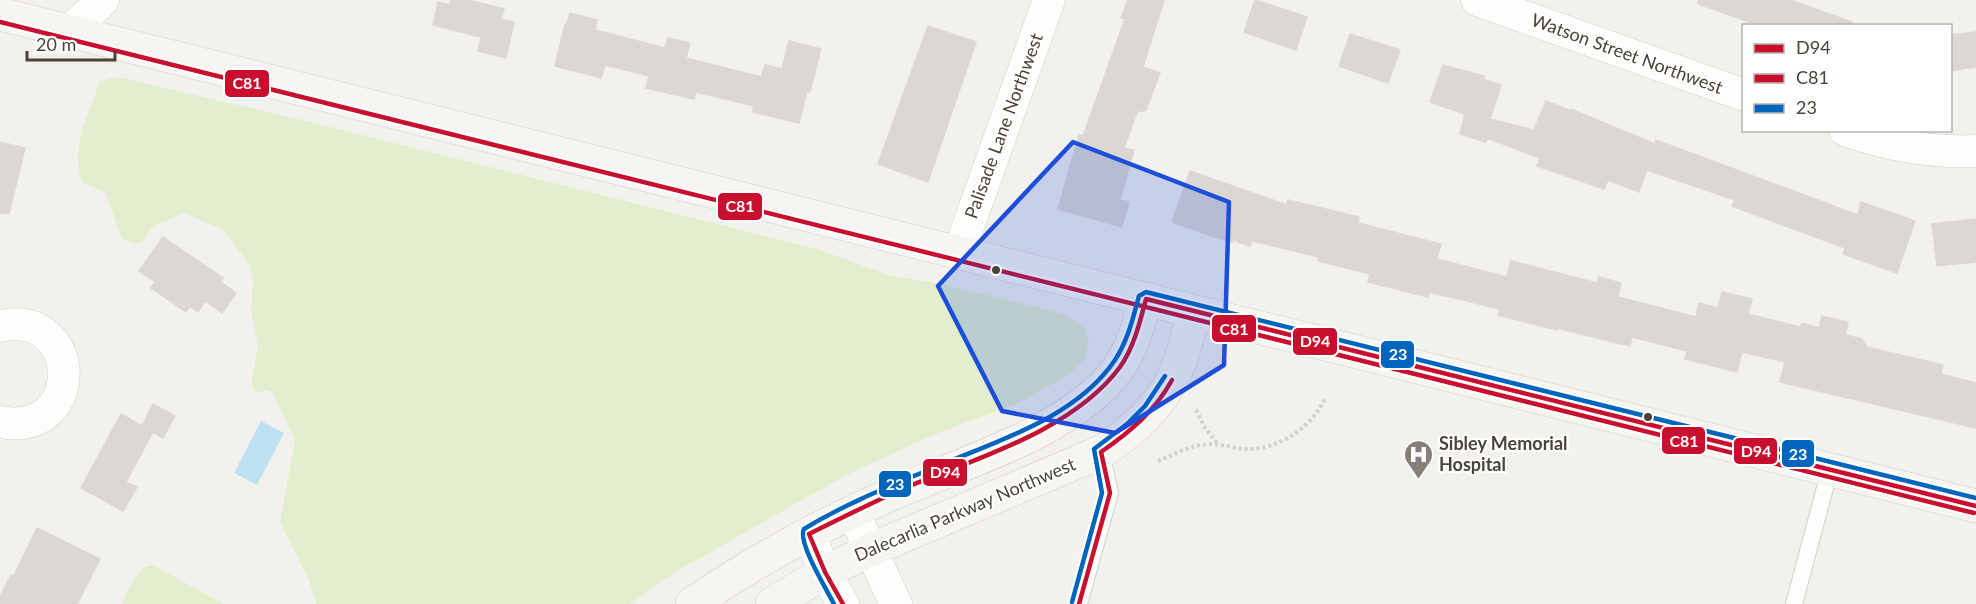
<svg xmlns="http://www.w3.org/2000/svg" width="1976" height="604" font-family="Lato,sans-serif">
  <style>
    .green { fill: #e3eece }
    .water { fill: #bee1f2 }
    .building { fill: #dbd8d4; stroke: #dcd8d4; stroke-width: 1.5 }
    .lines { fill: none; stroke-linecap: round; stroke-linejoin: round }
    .service-casing { stroke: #d1cfcb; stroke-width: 18 }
    .minor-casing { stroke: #d1cfcb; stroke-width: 33 }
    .secondary-casing { stroke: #d3cec5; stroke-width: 34 }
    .path { stroke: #d3d1cc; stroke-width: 4; stroke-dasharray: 3 3; stroke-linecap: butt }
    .service { stroke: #fdfdfc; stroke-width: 16 }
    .minor { stroke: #fdfdfc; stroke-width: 32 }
    .secondary { stroke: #f7f5f1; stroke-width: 33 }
    .bus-1-casing { stroke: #fff; stroke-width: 9 }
    .bus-2-casing { stroke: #fff; stroke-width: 9 }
    .bus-3-casing { stroke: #fff; stroke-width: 9 }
    .bus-1 { stroke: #c8102e; stroke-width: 4.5 }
    .bus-2 { stroke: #c8102e; stroke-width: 4.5 }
    .bus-3 { stroke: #0065bd; stroke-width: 4.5 }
    .marked { fill: #1d4ed8; fill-opacity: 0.2; stroke: #1d4ed8; stroke-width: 4.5; stroke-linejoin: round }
    .bus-dot { fill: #4b4238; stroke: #fff; stroke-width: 2 }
    .labels { text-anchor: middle; stroke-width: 4.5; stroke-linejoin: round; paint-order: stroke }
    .street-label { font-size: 18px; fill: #4b4238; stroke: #fff }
    .poi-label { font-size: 18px; font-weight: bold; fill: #4b4238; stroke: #fff; text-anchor: start }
    .line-badge { stroke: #fff; stroke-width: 2 }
    .badge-label { font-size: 16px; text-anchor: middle; font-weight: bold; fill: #fff }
  </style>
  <rect width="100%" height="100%" fill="#f3f1ee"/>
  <path class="green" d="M118,77l188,44 511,128 72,26 53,9 123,30 19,13 5,15 -4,16 -13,15 -54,30 -85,32 -87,40 -167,95 -49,34h-314l-7,-24 -29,-58 15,-82 -22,-47 -6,-3 -11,3 -5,-9 7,-38 -7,-37 2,-28 -4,-17 -27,-35 -38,-16 -29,12 -14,17 -6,2 -13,-5 -17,-47 -22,-9c-15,-31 7,-72 17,-102z
    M153,565l71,39h-102l6,-16 14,-20z"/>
  <path class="water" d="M261,421l23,12 -27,52 -23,-12z"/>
  <path class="building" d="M451,0h18l35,9 -3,10 13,3 -8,36 -28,-7 3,-14 -48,-12 5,-23 12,3z
    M1128,0h36l-21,67 17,6 -14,37 -9,2 -13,36 10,2 -14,50 9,2 -7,25 -64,-18 21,-74 4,1 42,-117 -4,-1z
    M1255,0l52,17 -11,33 -52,-18z
    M1698,0h92l62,22 -1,4h-90l-63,-22z
    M570,13l27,7 -2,10 70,18 3,-10 22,5 -4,15 75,19 4,-12 17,4 7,-28 32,8 -11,43 -3,-1 -8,32 -47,-11 2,-6 -58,-14 -2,7 -48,-11 3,-12 -44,-11 -4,13 -46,-12 10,-42h2z
    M928,26l48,16 -48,140 -50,-18z
    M1976,32v35l-26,4v-36z
    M1350,34l50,16 -12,33 -49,-17z
    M1443,65l41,11 -1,3 18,6 -11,34 44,11 12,-29 25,10v-2l84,35 1,-4 202,75 3,-13 54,19 -18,52 -54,-19 2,-6 -113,-42 3,-6 -88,-30 -8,22 -31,-12 -4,9 -67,-23 3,-8 -53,-20 -1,4 -26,-8 5,-20 -35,-12z
    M0,142l25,6 -16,66 -9,-1z
    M1190,171l97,34 1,-5 71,17 -1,6 83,21 -4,15 70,18 4,-16 86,22 2,-6 22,6 -3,14 78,20 3,-14 19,5 4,-16 30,7 -4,15 51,13 4,-4 16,5 3,-12 26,6 -3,13 17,4 5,8 76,18 -2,9 35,9v45l-196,-46 5,-20 -43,-10 -5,20 -52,-13 2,-8 -55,-14 -2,9 -73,-18v2l-59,-15 2,-6 -71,-17 -1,5 -60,-15 2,-8 -52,-13 1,-4 -67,-16 -2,5 -17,-6 -1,3 -60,-21z
    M1976,219v43l-39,4 -5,-42z
    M163,237l60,41 -2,4 15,11 -14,20 -17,-12 -7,11 -8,-6 -4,6 -35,-24 4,-6 -16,-11z
    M153,404l22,12 -12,22 -10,-6 -27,50 11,5 -14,24 -42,-23 40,-74 21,12z
    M37,528l63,31 -23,45h-77v-7l11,-22 2,2z"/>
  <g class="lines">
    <defs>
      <path id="service" d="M1079,604l31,-111 -9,-41
        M1794,604l36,-135"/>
      <path id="minor" d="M1477,0l267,95
        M70,31l33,-31
        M1845,130c42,15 86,23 131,21
        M959,252l90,-252
        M0,326c83,-18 87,112 0,96
        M853,512l43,92
        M809,534l16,38 18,32"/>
      <path id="secondary" d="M0,14l1976,492
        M692,604c61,-42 127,-78 195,-108 67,-30 163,-58 215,-109 27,-26 34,-53 44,-88
        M772,604l53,-32 45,-22 231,-98c25,-17 52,-38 67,-65 14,-23 19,-50 26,-75"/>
    </defs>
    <use href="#service" class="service-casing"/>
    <use href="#minor" class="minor-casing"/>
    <use href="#secondary" class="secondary-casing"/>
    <path class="path" d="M1196,410l9,18 13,16
      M1158,461c17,-7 35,-17 53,-17 11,0 22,4 32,5 34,2 69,-21 82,-51"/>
    <use href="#service" class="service"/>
    <use href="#minor" class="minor"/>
    <use href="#secondary" class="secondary"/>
    <defs>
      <path id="bus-1" d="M843,604l-18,-32 -16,-38c34,-17 68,-34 103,-49 69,-28 162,-56 208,-118 14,-20 20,-45 26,-68l830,207
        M1079,604l31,-111 -9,-41c29,-20 54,-41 71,-72"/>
      <path id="bus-2" d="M0,22l1974,491"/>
      <path id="bus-3" d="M1072,602l30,-109 -8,-44 33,-25 18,-18 20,-30
        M834,604c-7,-14 -37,-62 -30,-75 44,-27 94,-46 141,-66 59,-24 133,-48 170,-103 13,-20 18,-42 24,-64l7,-4 830,206"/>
    </defs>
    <use href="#bus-1" class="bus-1-casing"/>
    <use href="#bus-2" class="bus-2-casing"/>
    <use href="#bus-3" class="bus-3-casing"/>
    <use href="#bus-1" class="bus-1"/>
    <use href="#bus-2" class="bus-2"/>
    <use href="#bus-3" class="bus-3"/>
  </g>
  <path class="marked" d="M1073,142l156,60 -5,163 -109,68 -113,-22 -64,-125z"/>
  <defs>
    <symbol id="hospital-pin" viewBox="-11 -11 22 30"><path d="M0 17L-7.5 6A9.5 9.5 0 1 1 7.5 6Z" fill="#867f78" stroke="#fff"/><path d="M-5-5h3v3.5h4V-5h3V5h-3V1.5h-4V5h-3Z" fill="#fff"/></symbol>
  </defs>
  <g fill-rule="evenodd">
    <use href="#hospital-pin" x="1402" y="438" width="33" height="45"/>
  </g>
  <g class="bus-dot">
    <circle cx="996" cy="270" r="5"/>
    <circle cx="1648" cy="417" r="5"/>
  </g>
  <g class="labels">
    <g class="street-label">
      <text transform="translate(1627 54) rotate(20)" y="6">Watson Street Northwest</text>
      <text transform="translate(1004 126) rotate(-70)" y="6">Palisade Lane Northwest</text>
      <text transform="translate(965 510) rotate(-23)" y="6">Dalecarlia Parkway Northwest</text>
    </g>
    <g class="poi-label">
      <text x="1439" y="450">Sibley Memorial<tspan x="1439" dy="21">Hospital</tspan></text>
    </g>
  </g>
  <g class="line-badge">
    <rect x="224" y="69" width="46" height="29" rx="6" fill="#c8102e"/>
    <rect x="717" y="192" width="46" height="29" rx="6" fill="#c8102e"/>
    <rect x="1211" y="314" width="46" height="29" rx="6" fill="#c8102e"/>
    <rect x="1292" y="327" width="46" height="29" rx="6" fill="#c8102e"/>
    <rect x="1380" y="340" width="35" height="29" rx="6" fill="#0065bd"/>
    <rect x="1661" y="426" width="45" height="29" rx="6" fill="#c8102e"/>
    <rect x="1733" y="437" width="45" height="28" rx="6" fill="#c8102e"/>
    <rect x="1781" y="439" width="34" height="29" rx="6" fill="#0065bd"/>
    <rect x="922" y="458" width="46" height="29" rx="6" fill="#c8102e"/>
    <rect x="878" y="470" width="34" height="28" rx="6" fill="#0065bd"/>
  </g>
  <g class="badge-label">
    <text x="247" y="89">C81</text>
    <text x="740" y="212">C81</text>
    <text x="1234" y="335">C81</text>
    <text x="1315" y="347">D94</text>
    <text x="1398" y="360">23</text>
    <text x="1684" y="447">C81</text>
    <text x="1756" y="457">D94</text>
    <text x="1798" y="460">23</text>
    <text x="945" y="478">D94</text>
    <text x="895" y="490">23</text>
  </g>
  <rect x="1742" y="24" width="210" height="108" fill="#ffffff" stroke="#b7b3af" stroke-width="1.5"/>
  <rect x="1754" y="44" width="30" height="9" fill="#c8102e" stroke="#b7b3af" stroke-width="1.5"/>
  <text x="1796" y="54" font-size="18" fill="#4b4238">D94</text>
  <rect x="1754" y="74" width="30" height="9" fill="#c8102e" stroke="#b7b3af" stroke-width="1.5"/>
  <text x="1796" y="84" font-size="18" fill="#4b4238">C81</text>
  <rect x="1754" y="104" width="30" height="9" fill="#0065bd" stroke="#b7b3af" stroke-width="1.5"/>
  <text x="1796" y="114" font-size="18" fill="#4b4238">23</text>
  <path d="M27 51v9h88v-9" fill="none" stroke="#4b4238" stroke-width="3"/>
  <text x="36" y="51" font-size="18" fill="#4b4238" stroke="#ffffff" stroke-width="4.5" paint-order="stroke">20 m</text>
</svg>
